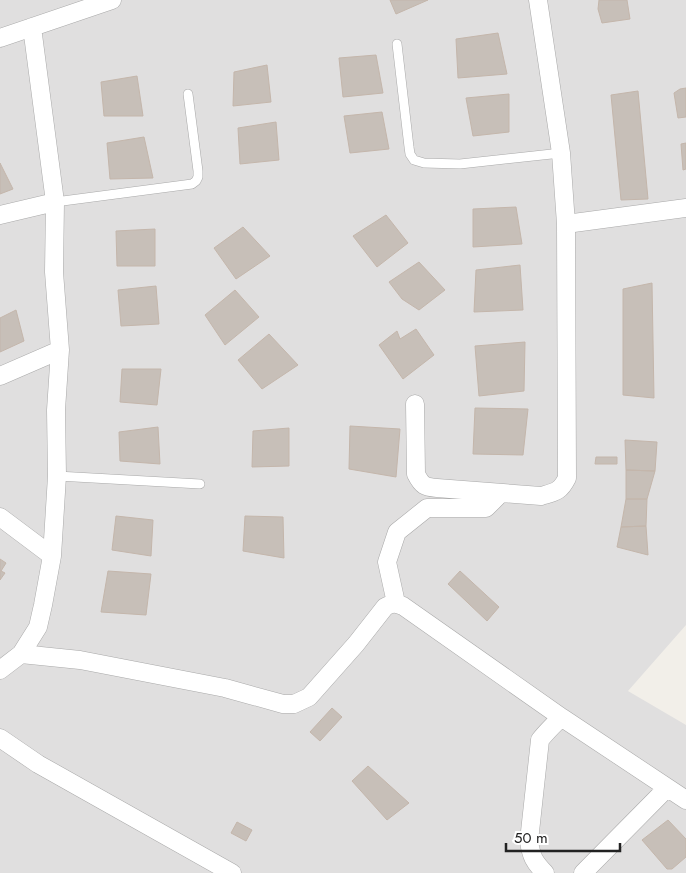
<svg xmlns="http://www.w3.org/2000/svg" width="686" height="873" font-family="Jost,sans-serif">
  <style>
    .residential { fill: #e0dfdf }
    .building { fill: #c7bfb8; stroke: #c4b6ab }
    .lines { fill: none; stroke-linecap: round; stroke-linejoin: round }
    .lane-casing { stroke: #a9a9a9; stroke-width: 10 }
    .street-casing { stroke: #a9a9a9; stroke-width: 19 }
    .lane { stroke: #fff; stroke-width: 9 }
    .street { stroke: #fff; stroke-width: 18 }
  </style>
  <rect width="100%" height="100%" fill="#f2efe9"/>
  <path class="residential" d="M0,0h686v625l-58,66 58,34v148h-686z"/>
  <path class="building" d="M390,0h38l-32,14z
    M599,0h28l3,19 -28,4 -4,-14z
    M498,33l9,41 -49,4 -2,-39z
    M376,55l7,38 -40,4 -4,-39z
    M267,65l4,37 -38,4 1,-34z
    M137,76l6,40h-39l-3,-34z
    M686,88v29l-8,1 -4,-25 6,-4z
    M638,91l10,108 -27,1 -10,-105z
    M509,94v38l-36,4 -7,-38z
    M382,112l7,37 -39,4 -6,-37z
    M276,122l3,38 -39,4 -2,-36z
    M144,137l9,41 -43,1 -3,-36z
    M686,143v26l-3,1 -2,-26z
    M0,163l13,26 -13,5z
    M516,207l6,37 -49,3v-38z
    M386,215l22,28 -31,24 -24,-31z
    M243,227l27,29 -34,23 -22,-31z
    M155,229v37h-38l-1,-35z
    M419,262l26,28 -26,20 -17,-11 -13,-17z
    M520,265l3,45 -49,2 2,-42z
    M652,283l2,115 -31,-3v-106z
    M156,286l3,38 -38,2 -3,-36z
    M235,290l24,27 -34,28 -20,-30z
    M16,310l8,31 -24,11v-34z
    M416,329l18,26 -31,24 -24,-34 18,-14 3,8z
    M269,334l29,31 -36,24 -24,-29z
    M525,342l-1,49 -45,5 -4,-50z
    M122,369h39l-4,36 -37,-3z
    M475,408l53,1 -5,46 -50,-1z
    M350,426l50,3 -4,48 -47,-8z
    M158,427l2,37 -40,-3 -1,-29z
    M289,428v38l-37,1 1,-36z
    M625,440l32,2 -2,29 -29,-1z
    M596,457h21v7h-22z
    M626,470l29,1 -8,28h-21z
    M626,499h21l-1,27 -25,1z
    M116,516l37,4 -2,36 -39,-6z
    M245,516l38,1 1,41 -41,-7z
    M646,526l2,29 -31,-8 4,-20z
    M0,559l6,4 -5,8 4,2 -5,7z
    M108,571l43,3 -5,41 -45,-3z
    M460,571l39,36 -12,14 -39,-37z
    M332,708l10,9 -22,24 -10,-9z
    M368,766l41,37 -22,17 -35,-39z
    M668,820l18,19v18l-14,12h-5l-25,-29z
    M237,822l15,8 -6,11 -15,-8z"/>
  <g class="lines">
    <defs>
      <path id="lane" d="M397,44l12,103 1,7 4,6 10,3 36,1 101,-11
        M55,202l137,-18 4,-3 2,-4v-6l-10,-77
        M57,476l143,8"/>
      <path id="street" d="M0,38l112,-38
        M0,215l55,-13
        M566,224l120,-16
        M0,376l60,-26
        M415,404l1,70c6,12 9,13 21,14l104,8c14,-4 19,-4 26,-18l-1,-254 -5,-71 -23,-153
        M0,517l52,39
        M396,603l-9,-41 10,-30 30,-24h59l15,-15
        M21,654l59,6 145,28 58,16h11l15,-7 47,-53 29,-37c7,-4 10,-4 18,-1l158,111
        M0,670l21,-16 17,-27 5,-22 9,-49 5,-80 -1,-66 4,-60 -6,-78 1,-70 -23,-175
        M0,738l38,26 194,109
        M545,873c-11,-11 -14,-17 -16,-32l11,-101c6,-8 14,-15 21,-23l125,83
        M583,873l84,-85"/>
    </defs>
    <use href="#lane" class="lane-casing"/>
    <use href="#street" class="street-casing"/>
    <use href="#lane" class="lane"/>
    <use href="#street" class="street"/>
  </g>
  <path d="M506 843v8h114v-8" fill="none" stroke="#222222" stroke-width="2.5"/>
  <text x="514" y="843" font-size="15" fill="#222222" stroke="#ffffff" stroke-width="4" paint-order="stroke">50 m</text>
</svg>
